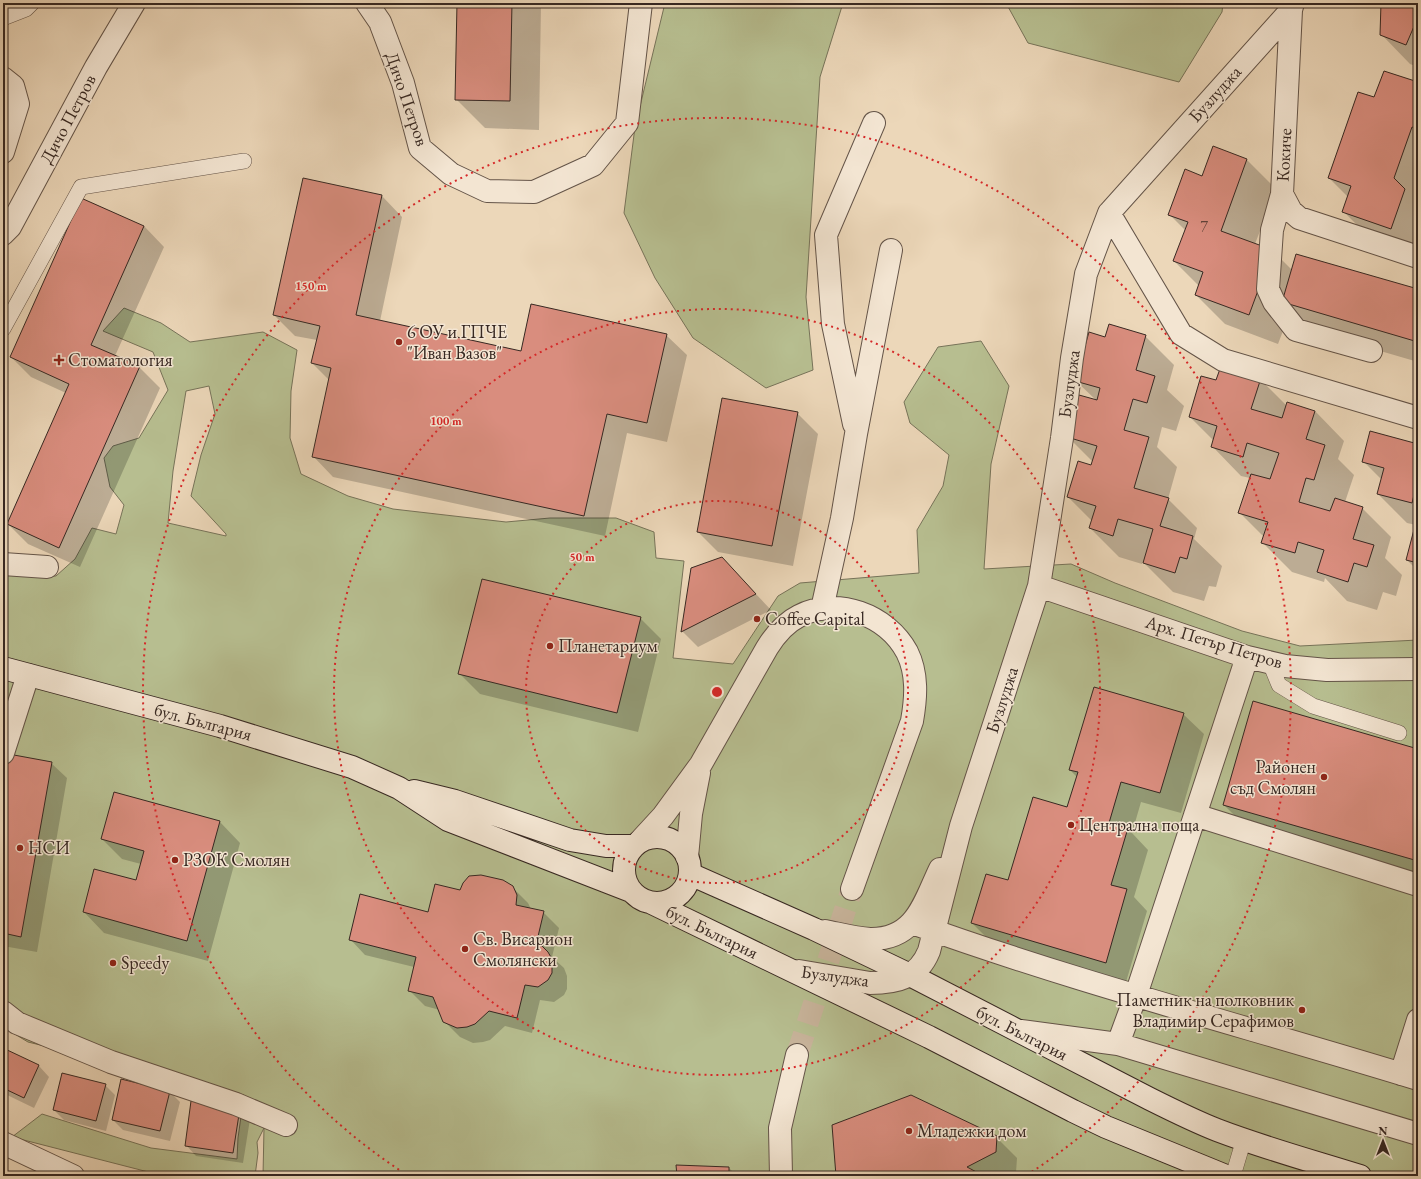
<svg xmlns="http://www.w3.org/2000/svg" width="1421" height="1179" font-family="'EB Garamond',serif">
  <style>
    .green { fill: #b7be90; stroke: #777359; fill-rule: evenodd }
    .shadow { fill: #0003 }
    .building { fill: #d98d7e; stroke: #372822 }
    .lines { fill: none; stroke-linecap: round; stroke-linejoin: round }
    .street-tunnel { stroke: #c8b49b; stroke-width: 22; stroke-dasharray: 22 11; stroke-linecap: butt }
    .lane-casing { stroke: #645448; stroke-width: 16 }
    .street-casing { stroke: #645448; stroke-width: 24 }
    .secondary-casing { stroke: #372822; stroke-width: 24 }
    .lane { stroke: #f3e5d2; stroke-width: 15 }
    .street { stroke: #f3e5d2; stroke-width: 22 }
    .secondary { stroke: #f3e5d2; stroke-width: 22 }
    .ring { fill: none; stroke: #d62828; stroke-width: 2; stroke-dasharray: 2 4 }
    .poi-dot { fill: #8f2418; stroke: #f3e5d2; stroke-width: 1.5 }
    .labels { text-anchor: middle; stroke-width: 3; stroke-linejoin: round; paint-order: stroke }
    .number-label { font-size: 16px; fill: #604139 }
    .street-label { font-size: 18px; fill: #372822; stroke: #f3e5d2 }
    .poi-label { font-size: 18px; fill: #372822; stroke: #f3e5d2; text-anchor: start }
    .centre { fill: #d62828; stroke: #f3e5d2; stroke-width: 2 }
    .ring-label { font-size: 12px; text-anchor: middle; font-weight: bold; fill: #d62828; stroke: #f3e5d2; stroke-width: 3; stroke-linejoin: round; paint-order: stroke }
  </style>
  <rect width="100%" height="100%" fill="#ecd7b9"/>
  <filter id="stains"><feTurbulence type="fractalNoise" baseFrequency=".005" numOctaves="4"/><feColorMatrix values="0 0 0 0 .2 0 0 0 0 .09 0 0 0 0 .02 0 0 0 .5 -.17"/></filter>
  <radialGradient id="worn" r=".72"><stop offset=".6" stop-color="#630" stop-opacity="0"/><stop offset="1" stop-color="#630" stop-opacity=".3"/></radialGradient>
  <path class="green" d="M665,3h178l-23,74 -14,220 7,73 -47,18 -73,-50 -38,-60 -31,-65 11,-86z
    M1006,3h217l-1,9 -43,70 -151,-39z
    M124,308l37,15 29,19 73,-10 34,18 -6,41 -1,47 11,36 47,22 45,13 113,13 44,-4h66l38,14 2,26 28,3 -11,97 60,6 45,-68 22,-13 119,-10 -2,-43 26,-44 6,-31 -39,-32 -6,-21 34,-55 43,-6 28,45 -18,78 -7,105 87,-5 44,19 127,48 58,15 118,-6v536h-1155l1,-48 -7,14 1,11 -3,23h-91l-152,-39 30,-23 109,34 86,11 1,-21 6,-43 -216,-53 -25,-15v-455l28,4h25l19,-17 17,-31 24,6 8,-29 -14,-18 -6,-29 9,-12 26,-8 29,-48 -15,-38 -50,-21zM209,386l6,28 -14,41 -10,41 35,38v2l-58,-13 5,-52 13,-80z"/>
  <path class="shadow" d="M458,3h83l-2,127 -54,-2 -29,-29z
    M1382,3h36v64l-8,-3 -29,-30z
    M1418,83v173l-46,-16 -29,-29 5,-14 -19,-19 46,-80z
    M1213,147l34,13 29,29 -21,55 18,7 19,19 126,20v72l-106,-31 -21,-21 -13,34 -53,-20 -29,-29 3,-9 -25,-25 12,-30 -17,-17 33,-37z
    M304,180l78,16 20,21 -22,104 142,31 144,-17 21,20 -20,87 -40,-9 -22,103 -272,-59 -20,-21 16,-76 -17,-17 5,-23 -22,-4 -21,-21z
    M144,226l20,21 -49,109 24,11 21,21 -80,179 -52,-23 -20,-20 58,-131 -35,-16 -20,-20z
    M1145,336l29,29 -7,25 17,16 -8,25 -14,-4 -5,20 20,20 -9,32 29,29 -3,11 28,27 -6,21 -7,-1 -5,15 -31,-9 -30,-30 -1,2 -23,-7 -29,-29 2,-7 -24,-24 24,-31 1,-4 -25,-25 29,-36 -21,-20 30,-43z
    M1260,379l27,27 28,5 29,30 -6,18 16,16 -9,27 17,6 29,29 -6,21 17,17 -6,21 -13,-4 -6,18 -30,-9 -22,-23 -1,4 -32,-10 -29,-29 1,-6 -24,-24 10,-35 -9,-2 -29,-30 2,-5 -24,-24 27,-35z
    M797,413l21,21 -25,132 -75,-14 -20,-20z
    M1418,445v126l-11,-11 9,-35 -9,-2 -29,-29 4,-14 -19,-19z
    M692,569l45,5 34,36 -73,37 -16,-16z
    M640,618l21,21 -23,93 -158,-38 -20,-20z
    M1183,714l21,20 -23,79 -40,-11 -9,31 16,17 -14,47 13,14 -21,71 -133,-38 -21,-21 37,-41 59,-73 9,-32 -7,-7z
    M1418,750v125l-174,-50 -20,-20z
    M3,761l48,2 16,15 -30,174 -34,-6z
    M115,794l105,28 20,21 -32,118 -104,-28 -20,-21 52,-30 5,-18 -19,-5 -20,-20z
    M512,887l16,16 3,6 12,3 16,16 -7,29 12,11 3,8v13l-3,6 -10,7 -14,-2 -8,33 -27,-7 -15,14 -7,2 -10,1 -13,-6 -16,-16 -4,-11 -15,-4 -16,-16 5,-23 -49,-12 -15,-16 79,-25 32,-23z
    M3,1049l36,17 10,11 -15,31 -31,-15z
    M105,1085l10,10 -9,36 -42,-11 -10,-10z
    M169,1091l11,11 -10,39 -47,-11 -10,-10z
    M239,1109l11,10 -7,44 -47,-7 -10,-11z
    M996,1137l21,21 -1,15 -6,3h-173z
    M729,1168l8,8h-59z"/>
  <path class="building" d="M457,3h55l-2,98 -55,-1z
    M1381,3h37v14l-12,28 -26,-10z
    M1384,71l34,11v47l-6,-2 -18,51 11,11 -14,40 -49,-17 9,-26 -23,-8 30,-86 16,5z
    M1213,146l34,13 -26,72 52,19 -24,65 -54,-20 8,-23 -30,-11 15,-39 -20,-7 17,-46 17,7z
    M303,178l79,17 -26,120 165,36 10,-47 136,30 -20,89 -40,-9 -23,102 -272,-59 19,-89 -20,-5 9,-37 -47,-11z
    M81,198l63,28 -53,119 49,21 -81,182 -52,-24 62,-140 -59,-27z
    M1296,254l122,35v53l-136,-40z
    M1109,324l37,11 -10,35 19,6 -8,27 -14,-4 -9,31 25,7 -15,51 35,10 -9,28 33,10 -6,23 -7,-2 -5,16 -32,-10 10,-34 -35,-10 -5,17 -24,-8 7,-22 -29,-9 11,-36 13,4 6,-19 -30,-9 12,-42 18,5 3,-12 -25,-7 14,-49 16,5z
    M1221,366l40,12 -10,31 31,9 5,-16 28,9 -9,28 19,6 -11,35 -8,-2 -7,24 31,9 5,-13 28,9 -10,32 21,6 -7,22 -13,-4 -6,19 -31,-10 7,-22 -26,-8 -3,11 -34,-10 7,-21 -30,-9 13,-39 19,5 9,-26 -32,-10 -4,14 -32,-10 6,-21 -28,-9 12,-41 15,4z
    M722,398l76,14 -26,134 -75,-14z
    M1370,431l48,13v47h-3l-3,12 -35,-9 7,-26 -22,-6z
    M1417,518h1v45l-12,-3z
    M722,557l34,37 -75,38 10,-64z
    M482,579l159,38 -24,96 -159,-39z
    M1094,687l90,26 -24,80 -39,-11 -12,41 19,5 -17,57 16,4 -21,74 -135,-40 15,-49 22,6 25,-83 34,10 11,-35 -9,-2z
    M1253,701l165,48v112l-195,-56z
    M3,753l49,9 -31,175 -18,-4z
    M114,792l106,29 -33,120 -104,-29 11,-43 42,11 8,-29 -43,-12z
    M481,875l22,5 10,6 4,9 -1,10 28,6 -8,34 6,1 6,6 4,7v14l-4,7 -10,7 -13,-2 -8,33 -28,-7 -14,13 -8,3 -10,1 -14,-6 -10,-25 -25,-6 8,-34 -67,-17 11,-46 68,18 7,-28 25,6 3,-7 6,-7z
    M3,1048l36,17 -15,33 -21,-10z
    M62,1073l44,11 -10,37 -43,-11z
    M121,1079l49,12 -10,40 -48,-11z
    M911,1095l86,41 -1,16 -29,15 17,9h-148l-4,-51z
    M191,1101l49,7 -7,45 -48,-7z
    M676,1165l53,2v9h-52z"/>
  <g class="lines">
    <path class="street-tunnel" d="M797,1055l55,-166"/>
    <defs>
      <path id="lane" d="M3,18l23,-9 6,-6
        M3,329l78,-142 163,-26
        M1270,663l9,22 34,21 86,27
        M1233,1176l11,-37"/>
      <path id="street" d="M367,3l13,19 23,61 17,65 31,26 36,17 47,1 59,-27 34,-42 14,-120
        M1291,10l-9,184 9,17 8,7 119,39
        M3,78l10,8 5,18 -15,48
        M1282,194l-10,36 -4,59 6,13 22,28 75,21
        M1109,213l72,121 42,26 195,58
        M3,234l7,-7 86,-160 38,-64
        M854,424l-21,-100 -7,-89 48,-112
        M3,564l44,3
        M1039,586l208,71 38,9 42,4 91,-1
        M822,609l20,-91 14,-84 35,-184
        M3,753l25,-78
        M1195,815l223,70
        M640,841l23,-25 38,-52 66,-116c8,-13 18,-25 32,-32 38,-20 88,-1 108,36 11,22 9,46 5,69l-60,168
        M687,857l4,-43 8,-41
        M912,923c166,60 337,104 506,156
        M825,931c15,3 30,7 45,8 46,1 54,-37 70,-70
        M799,971l71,12c27,0 48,-5 59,-32l32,-125 78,-240 23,-148 10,-80 14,-84 23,-61 182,-203 2,-7
        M3,1012l14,11 94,39 125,42 50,21
        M1021,1031l97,13 300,90
        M1118,1044l18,-49 111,-338
        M1401,1074l17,-54
        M3,1143l70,33
        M781,1176l-1,-48 17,-73"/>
      <path id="secondary" d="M3,668l217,58 132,41 47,21 49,32 183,71
        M414,791l41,10 115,39 36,6h28
        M624 870a33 33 0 1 1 66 0a33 33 0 1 1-66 0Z
        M690,874l124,55 96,46 240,124c22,11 44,22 67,31 47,18 95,31 143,46
        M652,903l277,134 144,74 33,16 120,49"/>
    </defs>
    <use href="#lane" class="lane-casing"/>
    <use href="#street" class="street-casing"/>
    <use href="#secondary" class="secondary-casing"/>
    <use href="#lane" class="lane"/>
    <use href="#street" class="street"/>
    <use href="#secondary" class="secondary"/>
  </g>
  <g class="ring">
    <circle cx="717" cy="692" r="191"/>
    <circle cx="717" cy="692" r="383"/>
    <path d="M404 1173A574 574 0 1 1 1030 1173"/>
  </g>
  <g class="poi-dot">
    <circle cx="399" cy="342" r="4"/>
    <path d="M57 354h4v4h4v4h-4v4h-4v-4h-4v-4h4z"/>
    <circle cx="757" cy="619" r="4"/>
    <circle cx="550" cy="646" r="4"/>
    <circle cx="1324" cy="777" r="4"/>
    <circle cx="1071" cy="825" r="4"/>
    <circle cx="20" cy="848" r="4"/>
    <circle cx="175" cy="860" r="4"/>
    <circle cx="465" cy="949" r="4"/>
    <circle cx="113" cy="963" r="4"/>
    <circle cx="1302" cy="1010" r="4"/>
    <circle cx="909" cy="1131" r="4"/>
  </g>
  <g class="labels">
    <g class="number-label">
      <text x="1204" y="232">7</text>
    </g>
    <g class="street-label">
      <text transform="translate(1215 94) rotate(-48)" y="6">Бузлуджа</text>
      <text transform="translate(407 99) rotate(71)" y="6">Дичо Петров</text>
      <text transform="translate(68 119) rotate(-62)" y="6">Дичо Петров</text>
      <text transform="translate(1284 155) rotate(-87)" y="6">Кокиче</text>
      <text transform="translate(1069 384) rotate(-82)" y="6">Бузлуджа</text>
      <text transform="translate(1214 642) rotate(17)" y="6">Арх. Петър Петров</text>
      <text transform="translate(1002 700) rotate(-72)" y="6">Бузлуджа</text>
      <text transform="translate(203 722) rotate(15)" y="6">бул. България</text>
      <text transform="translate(712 932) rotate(26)" y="6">бул. България</text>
      <text transform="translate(835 976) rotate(8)" y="6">Бузлуджа</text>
      <text transform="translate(1022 1033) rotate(27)" y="6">бул. България</text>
    </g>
    <g class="poi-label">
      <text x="407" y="338">6 ОУ и ГПЧЕ<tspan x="407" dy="21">"Иван Вазов"</tspan></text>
      <text x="68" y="366">Стоматология</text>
      <text x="765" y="625">Coffee Capital</text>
      <text x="558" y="652">Планетариум</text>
      <text x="1316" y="773" text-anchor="end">Районен<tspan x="1316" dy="21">съд Смолян</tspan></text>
      <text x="1079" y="831">Централна поща</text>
      <text x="28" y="854">НСИ</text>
      <text x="183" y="866">РЗОК Смолян</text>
      <text x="473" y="945">Св. Висарион<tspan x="473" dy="21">Смолянски</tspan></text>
      <text x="121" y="969">Speedy</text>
      <text x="1294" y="1006" text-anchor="end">Паметник на полковник<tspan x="1294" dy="21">Владимир Серафимов</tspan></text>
      <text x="917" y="1137">Младежки дом</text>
    </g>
  </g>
  <circle cx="717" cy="692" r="6" class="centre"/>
  <g class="ring-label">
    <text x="311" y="290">150 m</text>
    <text x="446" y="425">100 m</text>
    <text x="582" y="561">50 m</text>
  </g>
  <rect width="1421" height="1179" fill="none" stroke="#ecd7b9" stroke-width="16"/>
  <rect x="4" y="4" width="1413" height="1171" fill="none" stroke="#372822" stroke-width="2"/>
  <rect x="8" y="8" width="1405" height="1163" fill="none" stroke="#372822"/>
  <g transform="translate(1383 1141)" stroke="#f3e5d2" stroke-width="3" paint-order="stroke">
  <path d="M0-3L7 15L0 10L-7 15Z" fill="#372822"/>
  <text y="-6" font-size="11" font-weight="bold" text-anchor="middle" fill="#372822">N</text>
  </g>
  <rect width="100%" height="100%" filter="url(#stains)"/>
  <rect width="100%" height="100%" fill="url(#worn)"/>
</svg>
